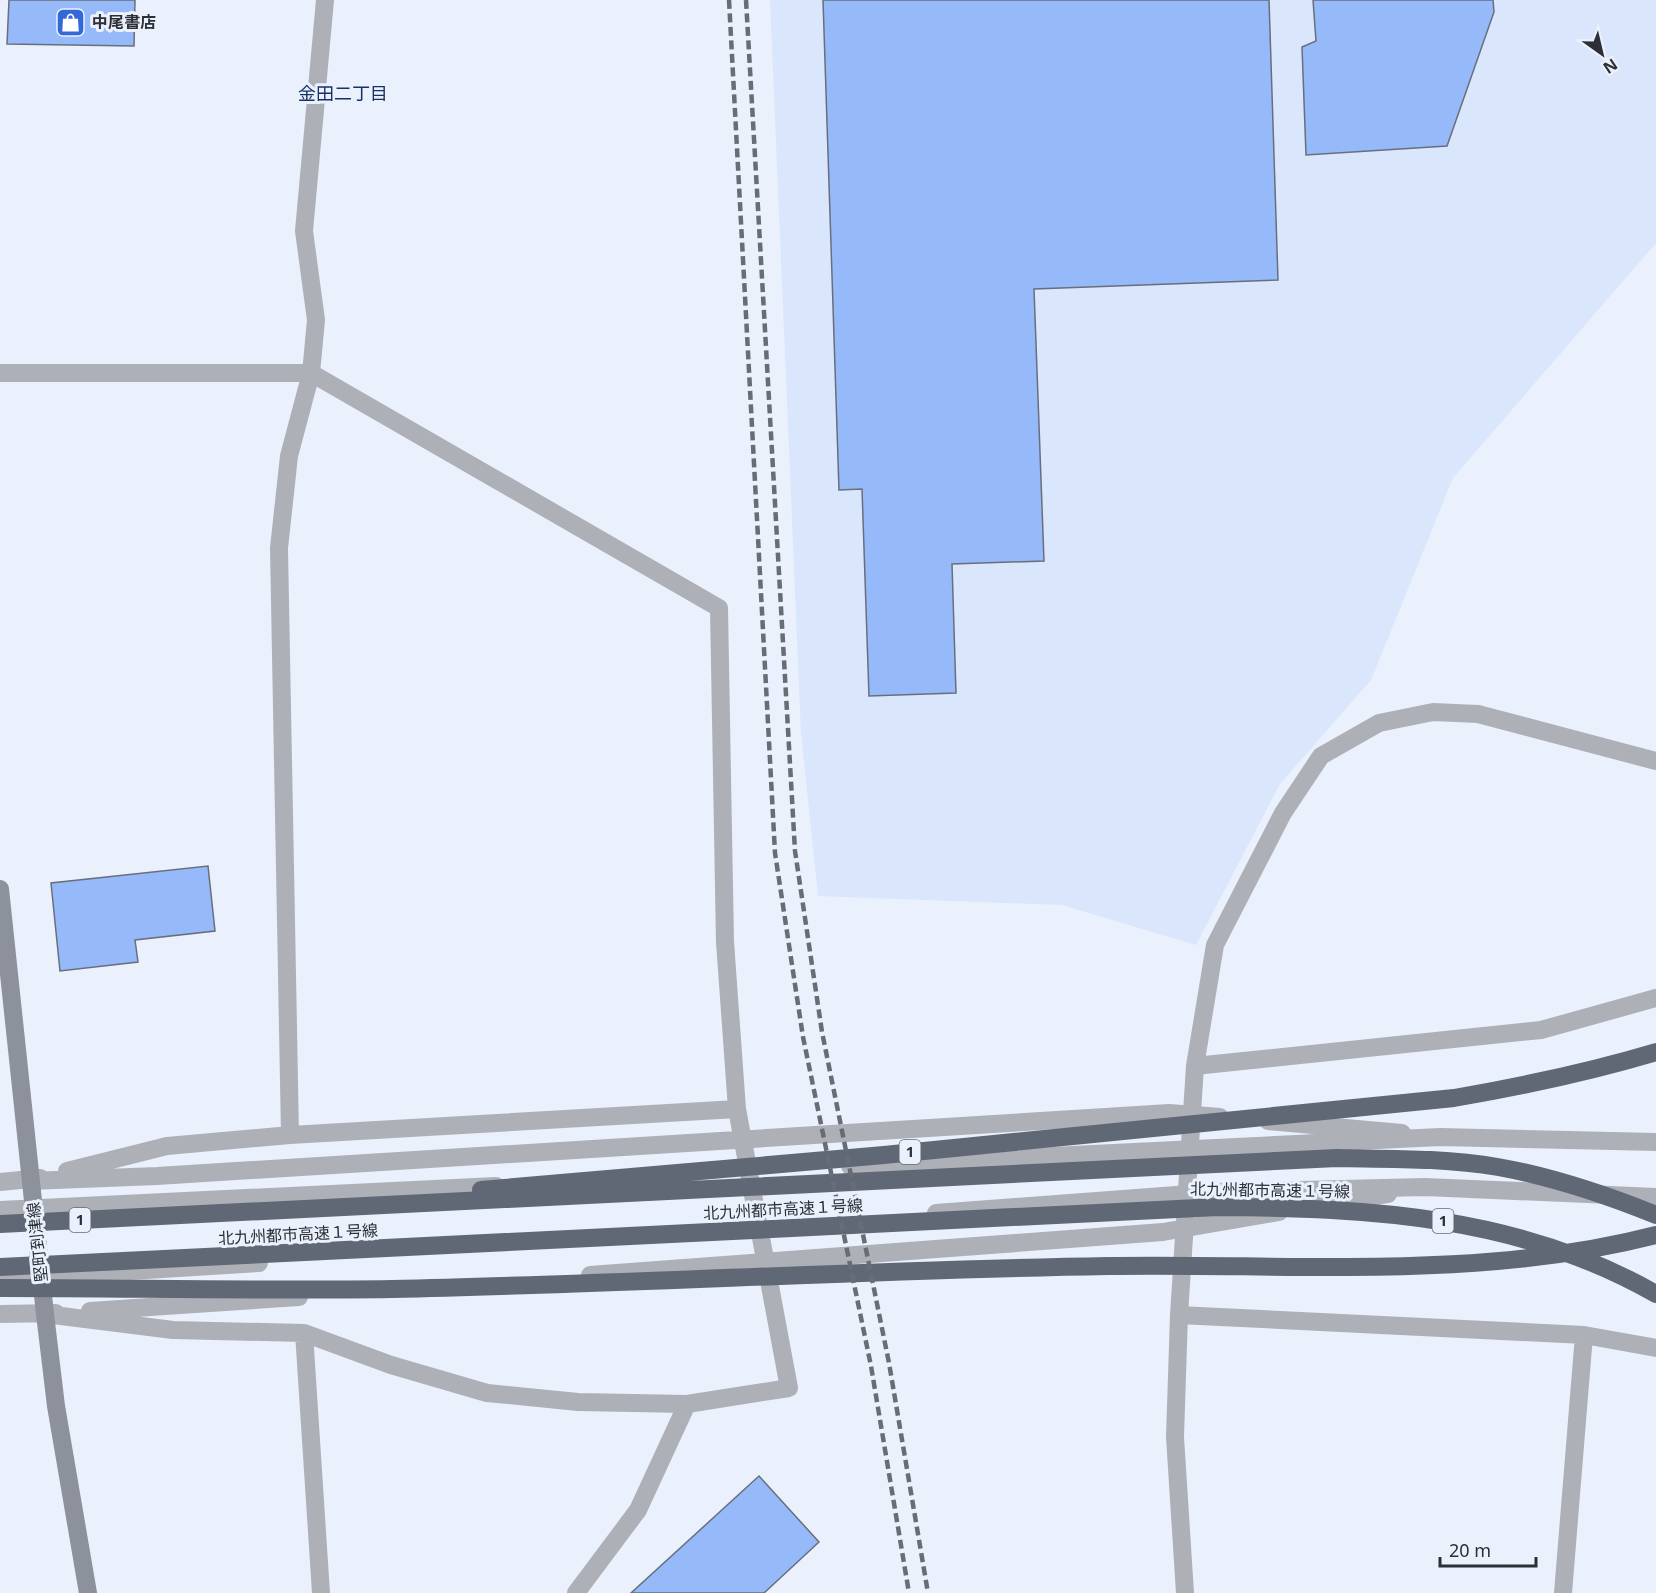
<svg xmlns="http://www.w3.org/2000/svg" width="1656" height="1593" font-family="'Noto Sans','Noto Sans JP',sans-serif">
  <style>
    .built { fill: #dae6fb }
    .building { fill: #96b9fa; stroke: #686f7c; stroke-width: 1.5 }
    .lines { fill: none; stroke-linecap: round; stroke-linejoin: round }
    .minor { stroke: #adb0b7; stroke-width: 18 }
    .tertiary { stroke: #adb0b7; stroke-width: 18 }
    .secondary { stroke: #8c919b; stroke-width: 18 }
    .motorway { stroke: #616875; stroke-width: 18 }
    .rail { stroke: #686c74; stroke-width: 4.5; stroke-dasharray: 9 4.5; stroke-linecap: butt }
    .labels { text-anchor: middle; stroke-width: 6; stroke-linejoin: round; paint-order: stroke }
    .shield { fill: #eaf1fd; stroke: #656971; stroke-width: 1.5 }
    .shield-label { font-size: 15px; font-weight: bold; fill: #2c2f35 }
    .poi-label { font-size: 16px; font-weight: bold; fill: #2c2f35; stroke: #eaf1fd; text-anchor: start }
    .street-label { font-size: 16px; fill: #2c2f35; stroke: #eaf1fd }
    .neighbourhood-label { font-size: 18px; fill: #173167; stroke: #eaf1fd }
  </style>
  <rect width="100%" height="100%" fill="#eaf1fd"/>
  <path class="built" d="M770,0h886v243l-203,235 -82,202 -91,104 -84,161 -134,-40 -244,-9 -17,-163z"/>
  <path class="building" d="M9,0h126l-1,46 -127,-2z
    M823,0h446l9,280 -244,9 10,272 -92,3 4,129 -87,3 -7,-207 -23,1z
    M1313,0h180l1,12 -47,134 -141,9 -4,-108 14,-6z
    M208,866l7,65 -80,9 3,22 -78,9 -9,-88z
    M759,1476l60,66 -55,51h-133z"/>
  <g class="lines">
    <path class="minor" d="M0,373h311l408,235 6,334 12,167 52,279 -102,16 -109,-2 -91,-9 -96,-28 -87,-32 -131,-3 -128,-16
      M1195,1066l20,-121 68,-132 38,-57 58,-33 54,-11 45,2 178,47
      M1268,1121l134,12
      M290,1135l-11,-587 10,-92 22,-83 5,-53 -12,-89 21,-231
      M67,1171l100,-25 123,-11 447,-26
      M30,1181l127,-5 1012,-63 51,4
      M0,1182l40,-4
      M1318,1206l70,-12
      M590,1275l573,-43 116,-20
      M90,1311l209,-14
      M0,1314l56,-1
      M1179,1315l405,20 72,13
      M304,1333l17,260
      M576,1593l62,-83 49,-106
      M1185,1593l-10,-156 4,-122 16,-249 346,-36 115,-32
      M1563,1593l21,-258"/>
    <path class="tertiary" d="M850,1166l590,-29 216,5
      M0,1210l496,-24
      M936,1213l280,-21 209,-5 231,10
      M0,1279l259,-16"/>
    <path class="secondary" d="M0,889l45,425 11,92 32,187"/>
    <path class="motorway" d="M481,1190l403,-35 570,-57c69,-12 135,-26 202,-46
      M0,1224l1337,-66c53,1 108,0 161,9 55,10 106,27 158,48
      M0,1267l1218,-60c153,1 302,9 438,87
      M0,1288c130,0 261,3 392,1 239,-5 477,-19 716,-23 182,-3 371,15 548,-31"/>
    <path class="rail" d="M729,0l46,853 28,184 68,329 38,227
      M746,0l49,851 27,181 67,331 39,230"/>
  </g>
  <defs>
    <symbol id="shop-square" viewBox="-11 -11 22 22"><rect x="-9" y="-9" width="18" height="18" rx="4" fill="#3268d7" stroke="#eaf1fd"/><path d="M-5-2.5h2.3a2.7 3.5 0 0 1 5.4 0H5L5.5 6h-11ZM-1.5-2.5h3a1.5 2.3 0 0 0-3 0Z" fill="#fff"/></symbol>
  </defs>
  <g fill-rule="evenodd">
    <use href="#shop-square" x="54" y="6" width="33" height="33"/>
  </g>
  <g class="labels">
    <g class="shield">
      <rect x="899.5" y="1140" width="21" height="24" rx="4.5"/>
      <rect x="69.5" y="1208" width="21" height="24" rx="4.5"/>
      <rect x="1432.5" y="1209" width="21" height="24" rx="4.5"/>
    </g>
    <g class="shield-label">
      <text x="910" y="1157">1</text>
      <text x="80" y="1225">1</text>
      <text x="1443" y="1226">1</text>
    </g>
    <g class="poi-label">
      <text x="92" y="28">中尾書店</text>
    </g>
    <g class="street-label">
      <text transform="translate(1270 1190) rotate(1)" y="6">北九州都市高速１号線</text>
      <text transform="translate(783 1209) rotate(-3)" y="6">北九州都市高速１号線</text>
      <text transform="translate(298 1234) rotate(-3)" y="6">北九州都市高速１号線</text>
      <text transform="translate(37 1242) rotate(-96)" y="6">堅町到津線</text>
    </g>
    <g class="neighbourhood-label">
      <text x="343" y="100">金田二丁目</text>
    </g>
  </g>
  <g transform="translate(1602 54) rotate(146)" stroke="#eaf1fd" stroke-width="4.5" paint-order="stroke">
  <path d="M0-4.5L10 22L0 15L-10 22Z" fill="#2c2f35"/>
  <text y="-9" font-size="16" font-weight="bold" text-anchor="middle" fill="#2c2f35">N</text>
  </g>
  <path d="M1440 1557v9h96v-9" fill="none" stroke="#2c2f35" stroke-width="3"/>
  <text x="1449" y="1557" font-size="18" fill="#2c2f35" stroke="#eaf1fd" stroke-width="4.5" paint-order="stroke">20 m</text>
</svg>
